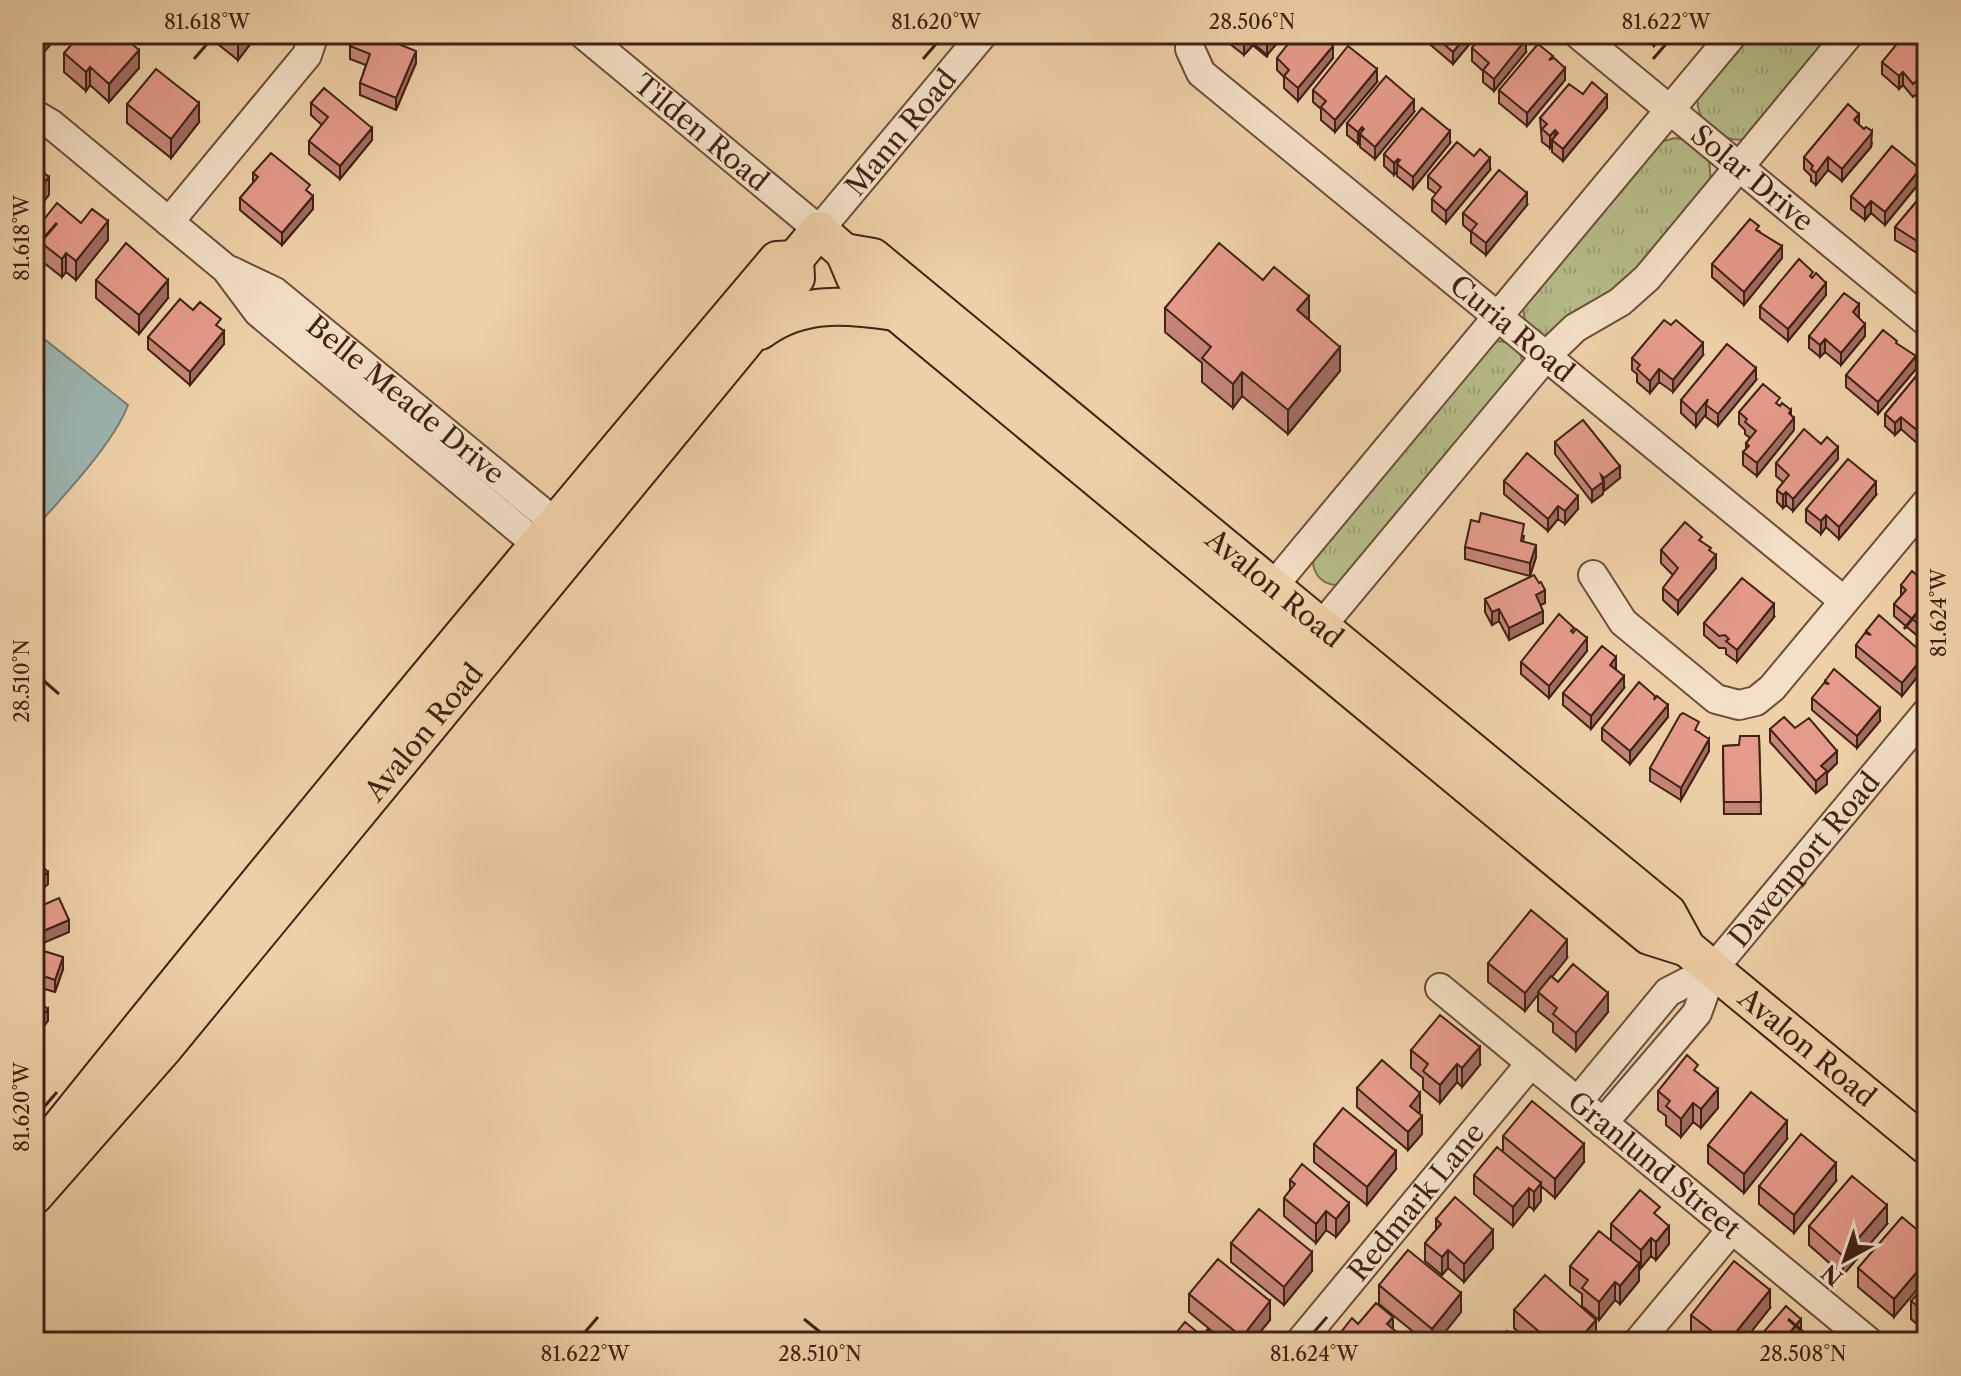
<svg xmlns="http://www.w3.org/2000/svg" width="1961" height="1376" font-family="'Libre Caslon Text',serif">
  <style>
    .grass { fill: url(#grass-tufts); stroke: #7c704e; stroke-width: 2 }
    .water { fill: #9cb5b0; stroke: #787b72; stroke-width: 2 }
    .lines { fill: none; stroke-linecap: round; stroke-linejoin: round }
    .minor-casing { stroke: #6c4e39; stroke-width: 32 }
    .major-casing { stroke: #412314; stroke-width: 40 }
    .minor { stroke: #f4e0c6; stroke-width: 28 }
    .major { stroke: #eed0a8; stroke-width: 36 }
    .wall { fill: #c58578; stroke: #412314; stroke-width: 2 }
    .shaded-wall { fill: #a06c61; stroke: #412314; stroke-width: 2 }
    .building { fill: #e59b8b; stroke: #412314; stroke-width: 2 }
    .ticks { fill: none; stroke: #412314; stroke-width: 3 }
    .labels { text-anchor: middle; stroke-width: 8; stroke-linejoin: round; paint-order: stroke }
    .street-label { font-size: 28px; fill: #412314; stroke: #f4e0c6 }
    .neatline { fill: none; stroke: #412314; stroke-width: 3 }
    .ticks-label { font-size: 20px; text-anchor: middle; fill: #412314 }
  </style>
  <defs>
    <pattern id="grass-tufts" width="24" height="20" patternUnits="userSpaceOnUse" patternTransform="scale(2)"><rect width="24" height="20" fill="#b6bc89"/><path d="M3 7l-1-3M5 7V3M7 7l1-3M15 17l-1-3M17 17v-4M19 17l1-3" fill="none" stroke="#9ea175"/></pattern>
  </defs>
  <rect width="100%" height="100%" fill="#eed0a8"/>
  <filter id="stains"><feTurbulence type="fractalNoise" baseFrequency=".0025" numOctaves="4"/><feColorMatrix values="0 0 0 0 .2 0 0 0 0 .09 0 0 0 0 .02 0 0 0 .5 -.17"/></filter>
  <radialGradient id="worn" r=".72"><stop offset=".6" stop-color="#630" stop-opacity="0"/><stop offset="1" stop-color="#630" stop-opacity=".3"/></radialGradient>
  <path class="grass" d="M1745,34h93l-93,105c-24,5 -52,-19 -47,-44z
    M1675,138l13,2 21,19 2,24 -69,87 -94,66c-20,-3 -28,-17 -23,-36l132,-157z
    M1498,341c15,1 26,11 24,27l-183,217c-16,1 -27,-11 -26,-27l178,-214z"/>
  <path class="water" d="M34,331l94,74c-14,38 -66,93 -94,124z"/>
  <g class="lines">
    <defs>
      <g id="minor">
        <path id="s1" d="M583,34l236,196 164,-196"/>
        <path id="s2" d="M1190,34v15l11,24 643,528"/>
        <path id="s3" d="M1578,34l349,288"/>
        <path d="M34,114l17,10 175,145 32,43 294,245"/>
        <path d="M169,222l138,-167 7,-21"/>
        <path id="s4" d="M231,271l44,21 294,242"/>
        <path d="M1593,575l30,47 93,77 23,6 17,-4 16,-13 155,-186"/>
        <path d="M1260,602l473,-568"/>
        <path d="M1308,642l239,-287 28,-27 45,-26 27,-24 202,-244"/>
        <path id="s5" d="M1440,988l429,354"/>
        <path d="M1578,1101l90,-109 45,-23"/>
        <path id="s6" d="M1603,1123l94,-110 16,-44 214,-257"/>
        <path id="s7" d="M1300,1342l231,-279"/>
        <path d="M1638,1342l94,-113"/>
      </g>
      <g id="major">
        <path id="s8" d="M844,252l29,5 795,656 19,35 240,198"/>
        <path d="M760,331c41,-31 87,-26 135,-19"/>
        <path d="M34,1160c243,-304 492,-603 743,-900l18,-1"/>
        <path id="s9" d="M34,1196l130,-148 579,-704 53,-66 -1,-19 24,-29 25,22 11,26 794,658 38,12"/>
      </g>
    </defs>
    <use href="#minor" class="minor-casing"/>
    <use href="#major" class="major-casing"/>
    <use href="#minor" class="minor"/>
    <use href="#major" class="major"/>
  </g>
  <path class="wall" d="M34,34h26l-18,20 -8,-7z
    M132,34v10l7,24 -30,34 -19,-17 -4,6 -22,-19v-19z
    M205,34h53l-20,26z
    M1230,34h55l-18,21 -13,-11 -10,11 -14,-11z
    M1426,34h52l-25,30 -27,-23z
    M1640,34h25l-11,12z
    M1913,41l13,6 1,-1v45l-6,8 -6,-4 -2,2 -10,-12 -4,4 -17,-15v-12z
    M1317,43l16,15 -35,43 -14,-13v-11l-7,-7v-12z
    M350,46l66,17 -20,47 -36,-15v-12l6,-18 -16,-6z
    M1472,48l54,4 -32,39 -11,-9v-11l-11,-10z
    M1553,59l12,21 -38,46 -28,-23v-13z
    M1377,82l-42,50 -14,-12v-11l-8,-7v-12z
    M1583,94l24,14 -44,53 -11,-9v-7l-2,3 -8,-6 -2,-24z
    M311,103l61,37 -32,39 -31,-25v-13l13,-16 -11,-10z
    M127,104l72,18 -28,36 -44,-35z
    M1414,112l-39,47 -15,-12v-5l-2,2 -11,-9v-12z
    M1859,125l13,18 -1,4 -29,34 -14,-11 -12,15 -5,-4v-5l-7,-7v-12z
    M1450,143l-37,46 -16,-13v-5l-3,4 -10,-9v-12z
    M1490,170l-44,53 -14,-12v-12l4,-5 -8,-6v-12z
    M253,173l57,20 3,16 -31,36 -42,-35v-12l13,-15z
    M1920,182l-35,43 -14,-12 -6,7 -14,-11v-13z
    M1927,189v78l-10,-8v-6l-22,-13v-13z
    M1527,205l-41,50 -15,-12v-11l-8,-7v-12z
    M81,223l27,17 -32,40 -10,-8 -4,5 -28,-22v-23z
    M1759,231l23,27 -38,47 -32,-28v-13z
    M1813,277l13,18 -38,46 -28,-23v-12z
    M96,280l72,18 -29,36 -43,-36z
    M1165,308l144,12 31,51 -52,63 -46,-38 -9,12 -31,-26v-19l-37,-31z
    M193,310l31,34 -34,41 -42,-36v-12z
    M1858,317l7,19 -24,29 -16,-13 -5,5 -11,-9v-12z
    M1897,344l19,25 -38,45 -32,-27v-12z
    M1703,355l-30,37 -14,-10 -9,11 -13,-11v-8l-5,-4v-12z
    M1927,363l-9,81 -17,-15 -6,6 -10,-9v-12z
    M1756,380l-38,46 -12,-9v-3l-10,13 -15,-14v-13z
    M1780,405l11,10 3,15 -37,46 -14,-11v-13l3,-3v-6l4,-5 -5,-4v-4l-6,-6v-12z
    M1555,442l65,36 -16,13 -1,-2v5l-11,8 -37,-48z
    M1821,444l17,15 -45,52 -7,-6 -3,3 -6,-6v-12l6,-8 -7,-6v-13z
    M1504,481l74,28 -13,15 -7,-5 -10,12 -44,-37z
    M1876,495l-37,44 -13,-12 -5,7 -15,-12v-13z
    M1524,536l-1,6 13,15 -6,19 -65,-17v-12z
    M1702,542l9,10 5,16 -38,46 -15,-14v-12l10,-13 -12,-12v-13z
    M1927,584v60l-33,-28v-12l7,-8v-11z
    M1485,599l60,4 -5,2 3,18 -34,17 -10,-19 -7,4 -7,-13z
    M1774,617l-37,45 -11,-8v-5l-1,-1h-6l-15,-13v-12z
    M1866,631l59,36 -23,29 -46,-39v-12l10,-11z
    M1574,632l13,19 -38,47 -28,-24v-12z
    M1825,681l55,40 -23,27 -45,-38v-12l13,-15z
    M1624,688l-33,41 -28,-24v-12z
    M1655,699l13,18 -38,47 -28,-24v-12z
    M1795,728l42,35 -10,10v11l-11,9 -46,-51v-13z
    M1699,732l10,19 -28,49 -31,-19v-13z
    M1759,736l2,78h-37l-1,-68 16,-1z
    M34,948l29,21 -8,23 -21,-6z
    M1567,958l-15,19 6,5 50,30 -32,39 -23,-19v-9l-15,-12v-17l-13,17 -37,-29v-19z
    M1411,1050l69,15 -18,22 -5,-5 -17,21 -17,-14v-11l-12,-10z
    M1698,1073l20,35 -17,20 -8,-6 -12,15 -15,-12v-9l-8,-6v-19z
    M1357,1088l63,24 -1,1 3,21 -14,16 -51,-43z
    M1503,1136l81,26 -29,36 -14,-12v15l-7,9 -5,-4 -16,20 -39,-32v-19l29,-24z
    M1787,1139l-43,54 -36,-30v-18z
    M1314,1144l82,25 -29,36 -53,-43z
    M1290,1180l59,41 -13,16 -10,-7 -10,13 -32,-27v-18l6,-8z
    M1836,1181l-42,52 -35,-29v-18z
    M1660,1218l9,26 -13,16 -5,-4 -10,12 -2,-2v15l-19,23 -5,-4 -16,20 -17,-14v-12l-12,-9v-19l41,-26v-16z
    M1436,1219l57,29 -29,34 -16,-14 -6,7 -17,-14v-18l11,-13z
    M1887,1224l-44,51 -34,-30v-19z
    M1927,1238l-33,79 -36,-30v-19z
    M1231,1243l81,28 -28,34 -53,-43z
    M1379,1285l82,27 -24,30h-11l-47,-38z
    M1927,1287v46l-16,-14v-18z
    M1189,1294l81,26 -18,22h-27l-36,-30z
    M1770,1308l-27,34h-40l-12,-9v-18z
    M1514,1310l82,28 -3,4h-63l-16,-14z"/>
  <path class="shaded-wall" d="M44,34h16l-18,20v-18z
    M128,34h4v13l-7,-9z
    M244,34h14l-20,26v-18z
    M1252,34h2v10l-10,11v-12z
    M1275,34h10l-18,21v-12z
    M1468,34h10l-25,30v-12z
    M1654,34h11l-11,12z
    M1526,39v13l-32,39v-12z
    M1333,46v12l-35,43v-13z
    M139,50v18l-30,34v-18z
    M416,51v12l-20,47v-12z
    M90,67v18l-4,6v-19z
    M1565,68v12l-38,46v-13z
    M1377,69v13l-42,50v-12z
    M1903,72v13l-4,4v-13z
    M1927,79v12l-6,8v-12z
    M1607,95v13l-44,53v-12z
    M1414,100v12l-39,47v-12z
    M199,103v19l-28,36v-19z
    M1859,114v12l-5,-6z
    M1362,127v9l-2,-2v8l-2,2v-12z
    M372,128v12l-32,39v-13z
    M1555,130v12l-3,-2v5l-2,3v-12z
    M1450,131v12l-37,46v-12z
    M1872,131l-1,16 -29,34v-12z
    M1828,157v13l-12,15v-12z
    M1490,158v12l-44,53v-12z
    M1398,159l-1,12 -3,4v-12z
    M1920,169v13l-35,43v-13z
    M49,177v18l-15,19v-19z
    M1527,193v12l-41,50v-12z
    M313,196v13l-31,36v-12z
    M1871,201v12l-6,7v-12z
    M108,221v19l-32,40v-19z
    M1782,246v12l-38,47v-13z
    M66,253v19l-4,5v-18z
    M168,280v18l-29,36v-19z
    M1826,283v12l-38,46v-12z
    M1309,296v24l-12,-10z
    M1859,304v13l-6,7v-12z
    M1865,324v12l-24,29v-12z
    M224,331v13l-34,41v-13z
    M1825,339v13l-5,5v-12z
    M1703,343v12l-30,37v-12z
    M1340,347v24l-52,63v-24z
    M1916,356v13l-38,45v-12z
    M1756,368v12l-38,46v-12z
    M1659,369v13l-9,11v-12z
    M1242,372v24l-9,12v-24z
    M1708,399l-2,6v9l-10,13v-13z
    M1791,410v11l3,-3v12l-37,46v-13z
    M1901,417v12l-6,6v-12z
    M1927,421v12l-9,11v-13z
    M1838,447v12l-45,52v-12z
    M1620,466v12l-16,13v-13z
    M1603,482v12l-11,8v-12z
    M1876,482v13l-37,44v-12z
    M1786,492v13l-3,3v-13z
    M1578,496v13l-13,15v-13z
    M1558,506v13l-10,12v-12z
    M1826,515v12l-5,7v-13z
    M1536,545v12l-6,19v-13z
    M1716,555v13l-38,46v-13z
    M1545,590v13l-9,4v-12z
    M1774,604v13l-37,45v-12z
    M1499,609v12l-7,4v-13z
    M1543,611v12l-34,17v-12z
    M1587,638v13l-38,47v-12z
    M1925,655v12l-23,29v-13z
    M1616,657v13l-6,-5z
    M1624,676v12l-33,41v-13z
    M1668,705v12l-38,47v-13z
    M1880,708v13l-23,27v-12z
    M1709,739v12l-28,49v-12z
    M1837,751v12l-10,10v11l-11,9v-12l5,-15z
    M48,872v12l-14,13v-12z
    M69,920v12l-35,15v-12z
    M1567,940v18l-42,53v-18z
    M63,957v12l-8,23v-12z
    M1608,993v19l-32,39v-18z
    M48,1009v12l-14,18v-12z
    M1480,1047v18l-18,22v-19z
    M1457,1064v18l-17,21v-18z
    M1718,1089v19l-17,20v-19z
    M1420,1093v19l-10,12v-18z
    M1693,1103v19l-12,15v-18z
    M1422,1116v18l-14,16v-18z
    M1787,1121v18l-43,54v-19z
    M1584,1144v18l-29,36v-19z
    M1396,1151v18l-29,36v-18z
    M1836,1163v18l-42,52v-18z
    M1541,1183v18l-7,9v-18z
    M1529,1188v18l-16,20v-19z
    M1349,1203v18l-13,16v-18z
    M1887,1205v19l-44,51v-19z
    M1326,1211v19l-10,13v-19z
    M1669,1226v18l-13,16v-18z
    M1493,1230v18l-29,34v-18z
    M1651,1238v18l-10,12v-18z
    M1448,1250v18l-6,7v-18z
    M1312,1252v19l-28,34v-18z
    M1927,1260v18l-33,39v-18z
    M1639,1263v18l-19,23v-18z
    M1615,1282v18l-16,20v-18z
    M1770,1290v18l-27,34h-15z
    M1461,1293v19l-24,30h-5v-13z
    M1270,1301v19l-18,22h-10v-5z
    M1393,1317v18l-6,-11z
    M1801,1319v18l-4,5 -6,-11z
    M1596,1320v18l-3,4h-16z"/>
  <path class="building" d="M81,34h47l-3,4 14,12 -30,34 -19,-17 -4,5 -22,-19z
    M228,34h16l-6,8z
    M355,34h18l43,17 -20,47 -36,-15 10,-29 -20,-8z
    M1234,34h18l-8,9z
    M1257,34h18l-8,9z
    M1296,34h11l10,9 5,-7 11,10 -35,42 -14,-12 5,-6 -12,-12z
    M1432,34h36l-15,18z
    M1483,34h36l7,5 -32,40 -11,-9 6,-7 -17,-15z
    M1905,34l8,7 3,-3 10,9 1,-1v33l-6,8 -6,-5 -2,2 -10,-12 -4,4 -17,-14z
    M1538,44l15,12 -4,4 5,-2 11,10 -38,45 -28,-23z
    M1348,46l29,23 -42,51 -14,-13 5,-6 -13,-11z
    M156,69l43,34 -28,36 -44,-35z
    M1386,76l28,24 -39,47 -15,-13 4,-5 -2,-2 -4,5 -11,-9z
    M1592,82l15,13 -44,54 -11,-9 6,-7 -3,-3 -5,6 -8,-7 5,-5 -7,-6 29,-34 14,10z
    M324,88l48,40 -32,38 -31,-25 19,-24 -17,-14z
    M1848,104l11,10 -5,6 10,9 2,-2 6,4 -1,3 -29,35 -14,-12 -12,16 -5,-4 2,-3 -9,-9z
    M1422,108l28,23 -37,46 -16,-13 3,-4 -2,-1 -4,4 -10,-9z
    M1457,142l17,14 6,-7 10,9 -44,53 -14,-12 9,-12 -13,-11z
    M1892,146l28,23 -35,43 -14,-11 -6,7 -14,-12z
    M271,153l39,32 -4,5 7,6 -31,37 -42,-35 18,-21 -5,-4z
    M34,164l15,13 -15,18z
    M1499,170l28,23 -41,50 -15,-12 6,-7 -14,-11z
    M1927,189v65l-10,-8 3,-3 -25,-16z
    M57,203l24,20 11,-14 16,12 -32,40 -10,-8 -4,6 -28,-22v-5z
    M1750,219l9,7 -3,4 26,16 -38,46 -32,-28z
    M126,243l42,37 -29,35 -43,-35z
    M1219,243l44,37 11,-13 35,29 -12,14 43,37 -52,63 -46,-38 -9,12 -31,-26 9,-11 -46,-39z
    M1799,259l14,13 -3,4 2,2 4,-5 10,10 -38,46 -28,-23z
    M1844,293l15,11 -6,8 12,12 -24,29 -16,-14 -5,6 -11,-9z
    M180,299l13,11 7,-8 21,17 -5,6 8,6 -34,41 -42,-35z
    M1664,320l7,5 5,-5 27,23 -30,37 -14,-11 -9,12 -13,-12 3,-4 -8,-7z
    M1883,330l14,11 -1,2 20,13 -38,46 -32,-27z
    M1727,344l29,24 -38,46 -12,-9 2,-6 -12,15 -15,-14z
    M1927,363v58l-9,10 -17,-14 -6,6 -10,-9z
    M1763,384l17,14 -4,5 4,3 2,-3 9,7 -2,3 5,5 -37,45 -14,-11 6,-6 -3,-3 10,-12 -11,-9 2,-3 -8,-7z
    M1583,420l37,46 -16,12 -3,-3 2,7 -11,8 -37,-48z
    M1804,429l17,15 6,-7 11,10 -45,52 -7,-7 -3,3 -6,-5 12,-15 -13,-12z
    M1527,453l51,43 -13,15 -7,-5 -10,13 -44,-38z
    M1848,459l28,23 -37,45 -13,-12 -5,6 -15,-12z
    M1481,513l43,11 -3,17 15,4 -6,18 -65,-16 6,-27 8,2z
    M1685,522l17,15 -3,3 12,8 -2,2 7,5 -38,46 -15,-13 15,-20 -17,-18z
    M1912,571l15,13v47l-33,-27 12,-14 -5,-5z
    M1534,575l5,8 2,-1 4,8 -9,5 7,16 -34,17 -10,-19 -7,3 -7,-13z
    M1742,578l32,26 -37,46 -11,-9 3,-2 -4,-4 -6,1 -15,-13z
    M1559,614l15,14 -3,3 2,2 3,-4 11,9 -38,48 -28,-24z
    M1879,615l46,40 -23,28 -46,-38 9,-12 6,2 -5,-4z
    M1602,646l14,11 -6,8 14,11 -33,40 -28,-23z
    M1834,669l46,39 -23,28 -45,-38 12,-15 5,1 -4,-3z
    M1639,682l16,14 -1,4 3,-4 11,9 -38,46 -28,-23z
    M1683,713l16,9 -4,8 14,9 -28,49 -31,-20 30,-53z
    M1784,717l11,11 14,-10 28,33 -16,15 6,5 -11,10 -46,-52z
    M1740,736h19l2,66h-37l-1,-56 16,-1z
    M34,858l14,14 -14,13z
    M59,898l10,22 -35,15v-26z
    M1531,910l36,30 -42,53 -37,-30z
    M34,948l29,9 -8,23 -21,-7z
    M1573,964l35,29 -32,40 -23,-19 4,-6 -19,-16 13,-16 7,6z
    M34,998l14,11 -14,18z
    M1440,1015l40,32 -18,21 -5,-4 -17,21 -17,-14 5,-7 -17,-14z
    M1687,1055l11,10 -4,5 24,19 -17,20 -8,-6 -12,16 -15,-13 4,-5 -12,-10z
    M1382,1060l38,33 -10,13 12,10 -14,16 -51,-44z
    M1751,1092l36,29 -43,53 -36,-29z
    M1532,1101l52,43 -29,35 -52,-43z
    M1343,1108l53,43 -29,36 -53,-43z
    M1801,1134l35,29 -42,52 -35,-29z
    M1497,1147l44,36 -7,9 -5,-4 -16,19 -39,-32z
    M1302,1164l47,39 -13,16 -10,-8 -10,13 -32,-26 11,-14 -5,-4z
    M1852,1176l35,29 -44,51 -34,-30z
    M1640,1190l20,17 -6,6 15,13 -13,16 -5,-4 -10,12 -30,-26z
    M1455,1197l38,33 -29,34 -16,-14 -6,7 -17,-14 16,-19 -5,-5z
    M1259,1209l53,43 -28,35 -53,-44z
    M1902,1217l25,21v22l-33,39 -36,-31z
    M1599,1231l40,32 -19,23 -5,-4 -16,20 -17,-14 6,-8 -18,-14z
    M1408,1250l53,43 -29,36 -53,-44z
    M1218,1259l52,42 -28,36 -53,-43z
    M1734,1261l36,29 -42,52h-2l-35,-27z
    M1545,1275l51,45 -19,22h-26l-37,-32z
    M1925,1285l2,2v27l-16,-13z
    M1376,1303l17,14 -6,7 17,14 -2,4h-65l-2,-2 17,-22 6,6z
    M1786,1306l15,13 -10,12 12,11h-48z
    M1185,1322l17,14 6,-7 16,13h-55z
    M1507,1331l13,11h-33l7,-8 6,5z"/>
  <path class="ticks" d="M1252,44l16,13M194,59l13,-15M923,59l13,-15M1653,59l13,-15M44,238l13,-15M1904,629l13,-16M44,681l15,13M44,1107l13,-15M804,1319l16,13M1788,1319l15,13M585,1332l13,-15M1314,1332l13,-15"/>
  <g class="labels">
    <g class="street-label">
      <text dy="10" stroke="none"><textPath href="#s1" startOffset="154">Tilden Road</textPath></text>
      <text dy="10" stroke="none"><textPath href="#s1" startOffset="434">Mann Road</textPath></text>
      <text dy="10" stroke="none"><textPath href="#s3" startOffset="226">Solar Drive</textPath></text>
      <text dy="10" stroke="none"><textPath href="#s2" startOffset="444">Curia Road</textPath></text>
      <text dy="10" stroke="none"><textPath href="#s4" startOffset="218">Belle Meade Drive</textPath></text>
      <text dy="10" stroke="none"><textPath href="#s8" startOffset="550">Avalon Road</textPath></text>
      <text dy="10" stroke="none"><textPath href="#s9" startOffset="606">Avalon Road</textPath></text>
      <text dy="10" stroke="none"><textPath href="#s6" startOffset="334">Davenport Road</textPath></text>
      <text dy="10" stroke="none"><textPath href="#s8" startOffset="1256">Avalon Road</textPath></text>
      <text dy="10" stroke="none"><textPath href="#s5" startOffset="278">Granlund Street</textPath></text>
      <text dy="10" stroke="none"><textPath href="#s7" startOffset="182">Redmark Lane</textPath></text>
    </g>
  </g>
  <rect width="1961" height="1376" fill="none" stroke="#eed0a8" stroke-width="88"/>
  <g transform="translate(1845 1260) rotate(220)" stroke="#f4e0c6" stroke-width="6" paint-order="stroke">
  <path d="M0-6L14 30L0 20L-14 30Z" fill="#412314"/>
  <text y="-12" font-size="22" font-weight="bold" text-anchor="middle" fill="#412314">N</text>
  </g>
  <rect x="44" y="44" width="1873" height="1288" class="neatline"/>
  <g class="ticks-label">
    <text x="207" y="29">81.618°W</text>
    <text x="936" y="29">81.620°W</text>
    <text x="1252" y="29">28.506°N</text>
    <text x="1666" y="29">81.622°W</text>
    <text transform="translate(22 238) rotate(-90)" y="7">81.618°W</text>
    <text transform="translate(1939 613) rotate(-90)" y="7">81.624°W</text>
    <text transform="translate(22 681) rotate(-90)" y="7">28.510°N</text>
    <text transform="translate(22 1107) rotate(-90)" y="7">81.620°W</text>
    <text x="585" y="1361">81.622°W</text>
    <text x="820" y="1361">28.510°N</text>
    <text x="1314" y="1361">81.624°W</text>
    <text x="1803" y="1361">28.508°N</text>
  </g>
  <rect width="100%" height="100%" filter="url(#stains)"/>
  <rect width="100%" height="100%" fill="url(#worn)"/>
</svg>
